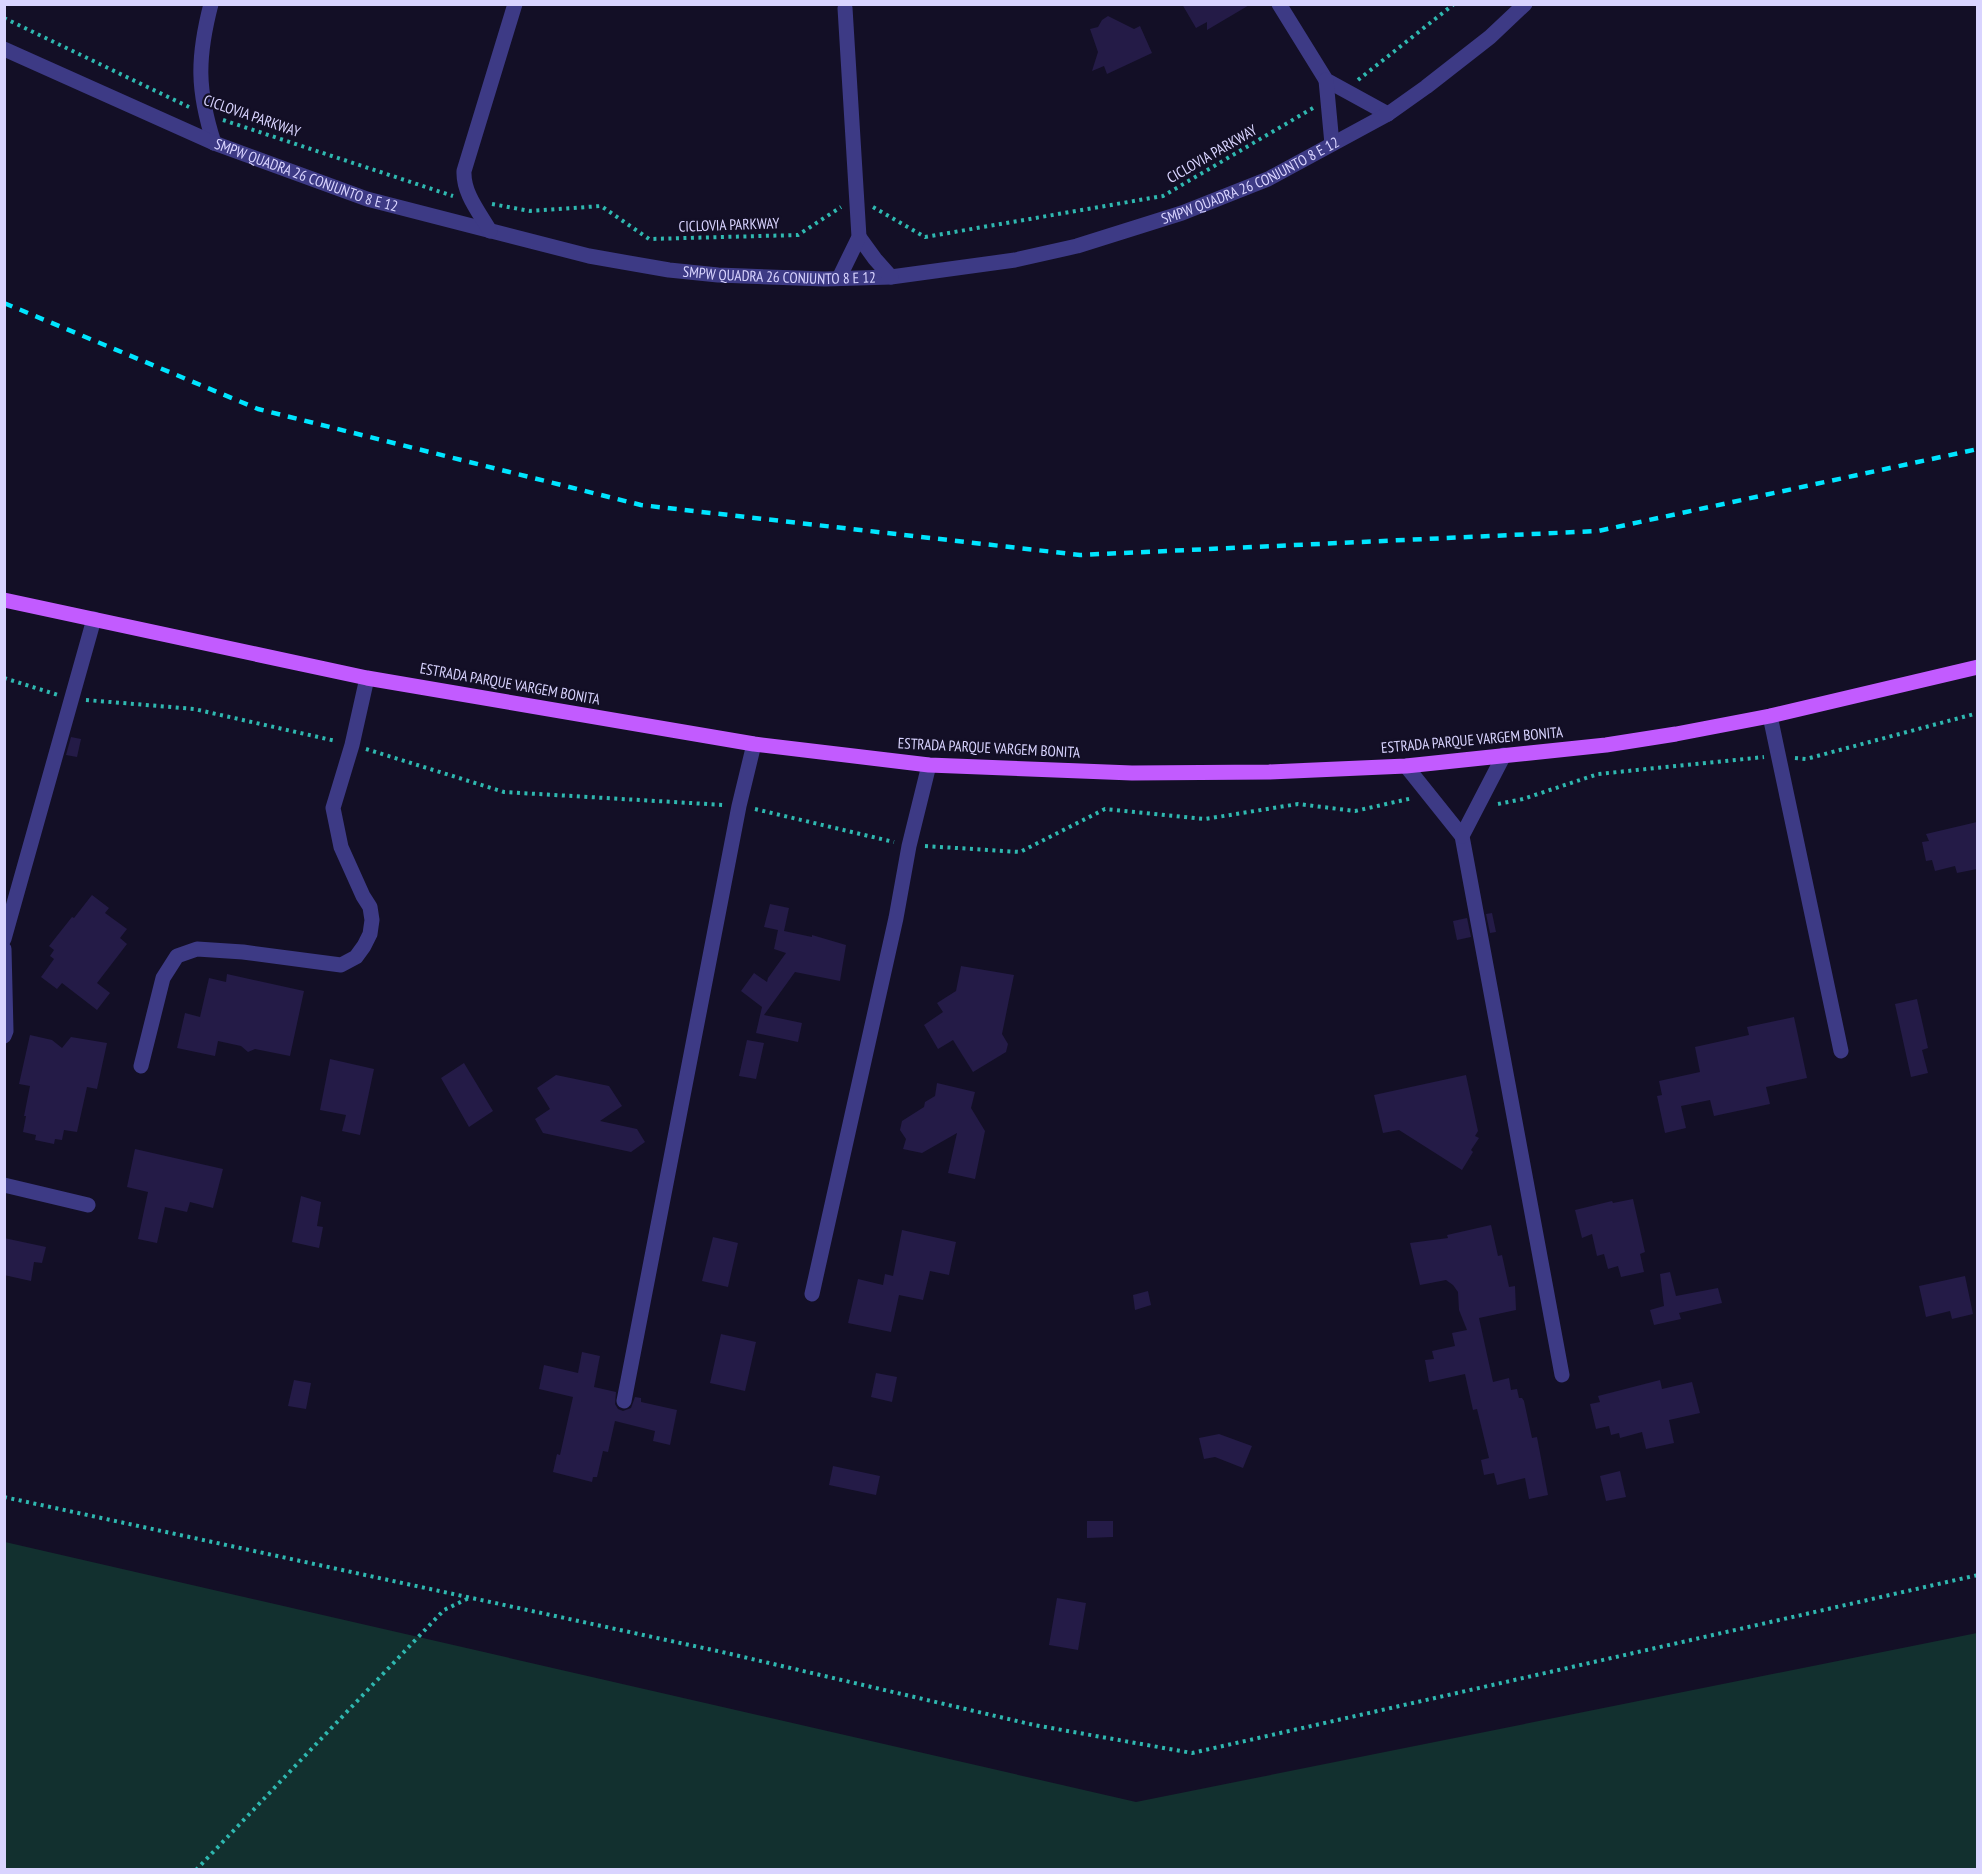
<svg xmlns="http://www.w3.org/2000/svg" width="1982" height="1874" font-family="'PT Sans Narrow',sans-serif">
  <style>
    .green { fill: #12302f }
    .building { fill: #241b47 }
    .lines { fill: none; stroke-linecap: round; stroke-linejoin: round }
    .path { stroke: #2fb8b0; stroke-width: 4; stroke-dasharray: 3 4.5; stroke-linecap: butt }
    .minor { stroke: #3d3a85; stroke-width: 15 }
    .major { stroke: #c25bff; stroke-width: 15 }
    .rail { stroke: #00e5ff; stroke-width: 4.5; stroke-dasharray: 9 8; stroke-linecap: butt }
    .labels { text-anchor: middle; stroke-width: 4.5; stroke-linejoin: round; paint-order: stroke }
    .street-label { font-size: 15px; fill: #d9d4ff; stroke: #130f26 }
  </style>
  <rect width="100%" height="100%" fill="#130f26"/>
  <path class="green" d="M5,1542l1131,260 841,-169v236h-1972z"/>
  <path class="building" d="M1182,4h69l-44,26v-8l-11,6z
    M1108,16l26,13 6,-3 12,27 -45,21 -3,-8 -12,5 6,-19 -8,-23 8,-2 4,-7z
    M71,737l10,2 -4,18 -11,-2z
    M1977,822v47l-20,4 -2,-7 -20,5 -3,-11 -6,1 -4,-19 7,-1 -3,-7z
    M92,895l17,13 -4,5 22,16 -7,9 7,6 -30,39 13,10 -13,17 -35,-27 -5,6 -16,-12 13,-18 -4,-3 4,-6 -5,-4 23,-29 2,1z
    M770,904l19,4 -5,23 28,6v-2l34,10 -6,36 -45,-9 -31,43 38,8 -4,19 -42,-9 6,-26 -21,-16 13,-18 13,9 1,-4 18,-25 -12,-4 4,-19 -14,-3z
    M1492,913l4,19 -6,1 -4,-19z
    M1467,918l4,19 -14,3 -4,-19z
    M961,966l53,9 -12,59 6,10 -2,8 -33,20 -20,-32 -15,9 -14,-24 19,-13 -6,-9 19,-12z
    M227,974l77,17 -14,65 -35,-7 -7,3 -7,-6 -23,-5 -3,15 -38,-8 8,-35 15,4 9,-39 17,4z
    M1917,999l11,49 -6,2 6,23 -17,4 -16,-73z
    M1794,1017l13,61 -41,9 4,17 -56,12 -4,-16 -29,6 5,22 -21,5 -8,-37 5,-1 -3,-14 41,-9 -5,-25 54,-12 -2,-8z
    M30,1035l22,5 10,8 9,-11 36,6 -10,46 -10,-2 -10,45 -13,-2 -2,10 -7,-1 -1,5 -19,-4 1,-5 -13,-3 3,-16h-2l6,-30 -11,-2z
    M747,1040l17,3 -8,36 -17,-3z
    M330,1059l44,10 -14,66 -18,-4 4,-16 -26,-5z
    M464,1063l29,48 -24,16 -28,-49z
    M556,1075l53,11 13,20 -22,15 37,8 8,13 -14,10 -88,-19 -8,-14 15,-10 -13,-21z
    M1466,1075l12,56 -3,5 4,2 -8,12 2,2 -11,18 -63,-40 -16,3 -9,-38z
    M937,1083l38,9 -4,16 14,23 -10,48 -27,-6 9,-40 -35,20 -19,-4 3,-10 -6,-9 2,-9 22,-14 1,-5 10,-6z
    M135,1149l88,20 -10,39 -23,-6 -3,10 -22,-5 -8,36 -19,-4 10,-47 -21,-5z
    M301,1196l20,6 -4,24 6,1 -4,21 -27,-6z
    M1633,1199l12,53 -5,2 4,18 -23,5 -3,-11 -10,3 -4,-15 -7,2 -5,-22 -10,4 -7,-28 37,-9 1,2z
    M1491,1225l7,31 4,-1 7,32 6,-1 1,24 -37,8 14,64 16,-4 2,12 6,-1 2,9h3l2,3 8,37 5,-1 11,58 -19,4 -4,-21 -28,7 -3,-12 -10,2 -3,-15 8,-2 -12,-49 -4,1 -8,-36 -36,8 -4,-22 9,-1 -2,-8 23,-5 -3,-13 15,-3 -8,-20 -1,-18 -5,-7 -7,-5 -26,5 -10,-42 38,-5 -1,-3z
    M902,1230l54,12 -7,33 -19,-4 -7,29 -24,-5 -8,37 -43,-9 10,-44 25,6 2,-11 8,2z
    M713,1237l25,6 -10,44 -26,-6z
    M4,1238l42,9 -4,16 -8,-1 -3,19 -27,-6z
    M1670,1272l6,24 42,-8 4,15 -43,10 2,6 -27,6 -4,-15 14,-4 -4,-32z
    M1965,1276l8,38 -21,5 -2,-8 -24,6 -7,-31z
    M1148,1291l3,14 -16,5 -2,-15z
    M721,1334l35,8 -11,49 -35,-8z
    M582,1352l18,4 -6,31 22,5 -1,12 3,5 5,2 8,-3 4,-11 6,1v4l36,8 -7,35 -17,-4 2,-10 -40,-10 -7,31 -5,-1 -6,26h-4l-1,5 -39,-10 4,-18 3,1 13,-58 -34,-8 5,-24 34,8z
    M876,1373l21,4 -5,25 -21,-5z
    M294,1380l17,3 -5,26 -18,-3z
    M1660,1380l2,9 30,-7 8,31 -31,7 5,23 -28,6 -4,-17 -22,6 -1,-5 -8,2 -2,-9 -13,3 -6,-25 10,-2 -2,-6z
    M1219,1434l33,12 -9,22 -28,-11 -11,2 -5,-21z
    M833,1466l47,10 -4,19 -47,-10z
    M1620,1471l6,26 -20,4 -6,-25z
    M1087,1521h26v16l-26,1z
    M1057,1598l29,5 -8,47 -29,-5z"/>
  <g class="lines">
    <path class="path" d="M4,18l185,89
      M1358,80l96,-76
      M223,120l230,76
      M492,204l38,7 71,-5 48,33 149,-4 43,-28
      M873,207l52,30 238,-41 150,-88
      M4,678l54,17
      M86,700l108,9 142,32
      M366,749l138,43 220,13
      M1795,758l11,1 172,-46
      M1498,804l25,-5 75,-25 166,-17
      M755,809l139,33
      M925,846l95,6 85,-43 100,10 93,-15 57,7 58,-13
      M4,1497l718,155 312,73 158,28 786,-178
      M196,1870l248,-260 25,-12"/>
    <g class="minor">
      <path d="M211,4c-14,54 -14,86 3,139"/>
      <path d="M1279,4l47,76 62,34"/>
      <path id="s1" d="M4,49l210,94 153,56 222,57 80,14 49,5 107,4 66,-2 124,-17 62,-14 105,-33 86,-34 120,-65 38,-27 64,-50 35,-33"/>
      <path d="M1326,80l6,64"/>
      <path d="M490,231c-11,-19 -27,-38 -26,-60l51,-167"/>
      <path d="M859,237l16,22 16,18"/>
      <path d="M839,278l20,-41 -14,-229"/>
      <path d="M1770,716l71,335"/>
      <path d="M1406,766l56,70 100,539"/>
      <path d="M1462,836l42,-81"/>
      <path d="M4,939l90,-320"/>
      <path d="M4,949l2,82 -2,5"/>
      <path d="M141,1066l22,-88 14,-22 20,-7 46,3 98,13 15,-8 8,-11 6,-12 2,-14 -2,-13 -7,-11 -22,-49 -8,-39 19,-63 15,-67"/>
      <path d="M4,1185l84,20"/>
      <path d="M812,1294l84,-376 13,-72 20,-81"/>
      <path d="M624,1401l115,-595 15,-62"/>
    </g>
    <path class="major" d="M4,600l363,78 387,66 175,21 203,8 137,-1 137,-6 200,-21 70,-11 94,-18 208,-49"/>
    <path class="rail" d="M4,303l254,106 383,96 439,50 518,-24 380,-82"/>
  </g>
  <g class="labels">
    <g class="street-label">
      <text transform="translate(252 116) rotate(19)" y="5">CICLOVIA PARKWAY</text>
      <text transform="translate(1212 154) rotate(-30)" y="5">CICLOVIA PARKWAY</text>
      <text dy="5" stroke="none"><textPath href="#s1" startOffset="328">SMPW QUADRA 26 CONJUNTO 8 E 12</textPath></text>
      <text dy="5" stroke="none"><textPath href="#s1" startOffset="1300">SMPW QUADRA 26 CONJUNTO 8 E 12</textPath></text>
      <text transform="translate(729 225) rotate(-2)" y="5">CICLOVIA PARKWAY</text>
      <text dy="5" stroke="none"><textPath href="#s1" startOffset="814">SMPW QUADRA 26 CONJUNTO 8 E 12</textPath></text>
      <text transform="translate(510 684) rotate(10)" y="5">ESTRADA PARQUE VARGEM BONITA</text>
      <text transform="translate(1472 740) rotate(-5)" y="5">ESTRADA PARQUE VARGEM BONITA</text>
      <text transform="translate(989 748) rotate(3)" y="5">ESTRADA PARQUE VARGEM BONITA</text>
    </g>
  </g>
  <rect width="1982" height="1874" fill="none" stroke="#d9d4ff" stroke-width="12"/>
</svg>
